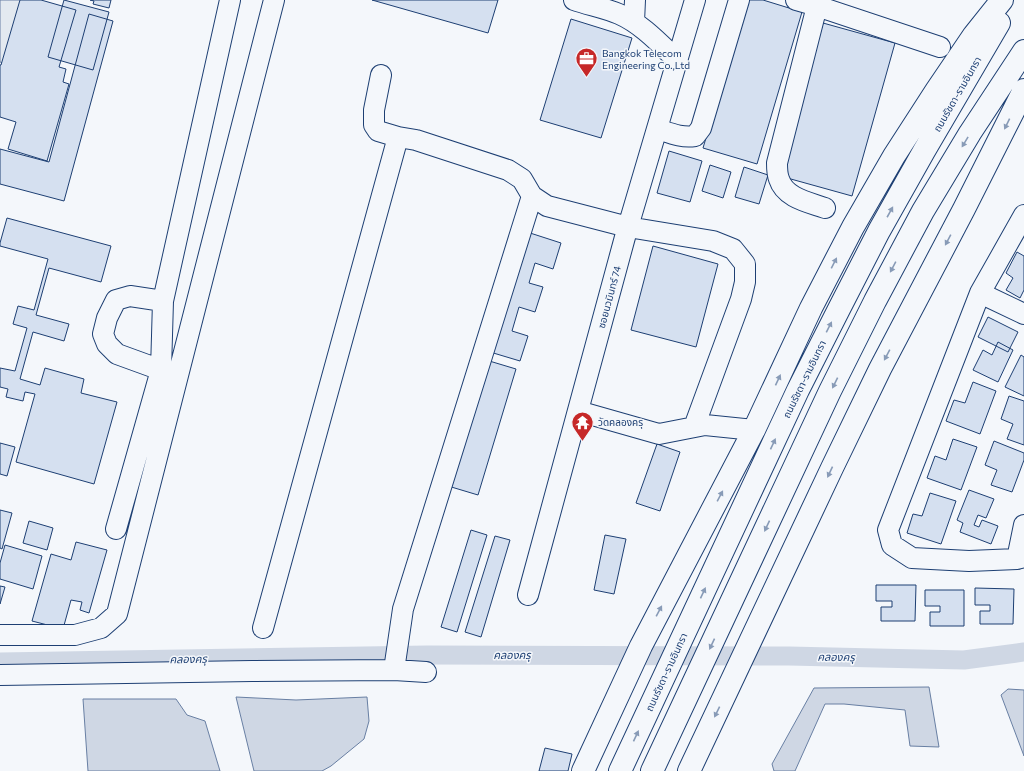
<svg xmlns="http://www.w3.org/2000/svg" width="1024" height="771" font-family="Commissioner,'Noto Sans Thai',sans-serif">
  <style>
    .green { fill: #e3e9f0; stroke: #687fa3 }
    .water { fill: #cfd7e4; stroke: #687fa3 }
    .lines { fill: none; stroke-linecap: round; stroke-linejoin: round }
    .canal { stroke: #cfd7e4; stroke-width: 19 }
    .building { fill: #d5e0f0; stroke: #1d3f73 }
    .minor-casing { stroke: #1d3f73; stroke-width: 22 }
    .major-casing { stroke: #1d3f73; stroke-width: 24 }
    .minor { stroke: #f4f7fb; stroke-width: 20 }
    .major { stroke: #f4f7fb; stroke-width: 22 }
    .oneway { fill: #889bb7 }
    .labels { text-anchor: middle; stroke-width: 3; stroke-linejoin: round; paint-order: stroke }
    .poi-label { font-size: 10px; fill: #1d3f73; stroke: #f4f7fb; text-anchor: start }
    .street-label { font-size: 10px; fill: #1d3f73; stroke: #f4f7fb }
    .water-label { font-size: 11px; font-style: italic; fill: #1d3f73; stroke: #f4f7fb }
  </style>
  <rect width="100%" height="100%" fill="#f4f7fb"/>
  <path class="green" d="M0,0h28l-19,65 -9,-3z"/>
  <path class="water" d="M929,687l10,60 -29,-1 -5,-36 -61,-6h-19l-30,67h-21l-2,-7 42,-76z
    M1008,689l16,1v66l-23,-61z
    M236,697l60,3 71,-3 2,24 -5,18 -33,27 -9,5h-68z
    M176,699l11,16 18,6 15,50h-132l-5,-72z"/>
  <g class="lines">
    <path class="canal" d="M0,662l427,-7 362,1 175,4 60,-8"/>
  </g>
  <path class="building" d="M20,0h21l35,10 -17,57 7,2 -3,13 6,2 -22,77 -39,-12 8,-27 -16,-5v-52h1z
    M64,0l45,12 -16,58 -45,-13z
    M90,0h21l-2,8 -16,-4 1,-3z
    M372,0h126l-10,33z
    M747,0h16l39,12 -45,152 -54,-16z
    M89,14l24,7 -49,180 -64,-17v-35l49,13z
    M571,19l61,19 -31,100 -61,-18z
    M823,23l72,20 -43,153 -72,-20z
    M669,151l33,10 -12,41 -33,-9z
    M710,165l21,7 -8,26 -21,-7z
    M744,167l24,8 -9,29 -24,-7z
    M7,218l104,28 -10,36 -52,-14 -13,47 33,9 -5,17 -31,-9 -13,47 20,6 5,-17 39,11 -3,14 36,9 -23,82 -78,-22 19,-68 -10,-2 -2,9 -17,-4 2,-8 -8,-2v-19l15,3 12,-43 -14,-4 5,-18 16,4 14,-51 -48,-13v-3z
    M527,232l34,11 -8,26 -18,-6 -6,20 14,4 -8,25 -16,-5 -7,24 16,5 -8,25 -30,-9z
    M653,246l65,18 -22,83 -65,-17z
    M1017,252l7,4v34l-4,8 -14,-8 7,-12 -7,-5z
    M988,317l30,15 -10,20 -30,-15z
    M998,342l15,8 -15,32 -25,-12 10,-20 9,5z
    M1021,355l3,2v39l-19,-9z
    M486,360l30,9 -38,126 -30,-9z
    M973,382l23,9 -16,43 -34,-13 8,-21 11,3z
    M1009,396l15,5v44l-17,-6 6,-15 -12,-5z
    M953,439l24,8 -16,43 -34,-12 8,-22 11,4z
    M994,441l30,12v7l-12,32 -21,-7 6,-15 -12,-5z
    M0,443l15,4 -8,29 -7,-2z
    M657,444l23,8 -20,59 -24,-8z
    M969,490l25,9 -8,19 -8,-3 -4,10 5,2 3,-7 16,6 -7,18 -31,-12 3,-9 -6,-3z
    M930,493l26,8 -15,43 -34,-11 6,-19 9,2z
    M0,510l12,3 -10,36 -2,-1z
    M29,521l24,7 -6,22 -24,-7z
    M471,530l16,5 -30,97 -16,-5z
    M605,535l21,4 -12,55 -20,-4z
    M495,536l15,4 -29,97 -16,-5z
    M76,542l31,8 -18,63 -9,-3 2,-8 -11,-2 -8,29 -31,-8 19,-67 20,6z
    M5,545l37,11 -9,33 -33,-10v-16z
    M876,585h40l-1,36h-34v-14h11v-6h-16z
    M0,586l5,1 -5,17z
    M975,588l39,1 -1,35h-33v-13h10v-6h-15z
    M925,590h39v36h-34v-14h10v-6h-15z
    M545,748l27,6 -4,17h-29z"/>
  <g class="lines">
    <defs>
      <path id="minor" d="M574,0c14,5 31,8 45,14 23,10 41,30 59,47
        M796,0l21,6
        M634,22l1,-22
        M381,75l-7,35v15l4,6 20,6
        M657,129c13,4 24,9 38,7l6,-8 38,-128
        M825,208c-17,-6 -40,-10 -46,-29 -2,-5 -2,-11 -2,-16l40,-157 123,41
        M1024,215l-44,78 -92,237 4,15 20,13 57,3 48,-2 7,-2
        M980,293l44,21
        M161,370l-44,-16 -10,-10 -4,-10 4,-16 9,-18 14,-4 33,5
        M578,411l81,23 46,-9 49,5
        M116,529l45,-159 2,-69 67,-301
        M1017,559l7,-34
        M528,595l97,-358 70,-237
        M263,628l135,-491 18,3 92,30 14,9 10,17 15,10 81,21 85,14 20,8 12,15v18l-4,17 -47,128
        M0,635h75l26,-7 16,-14 157,-614
        M394,670l9,-61 129,-413
        M0,675l252,-4 142,-1 32,2"/>
      <path id="major" d="M583,771l58,-125 113,-216 57,-122 42,-81 41,-71 42,-65 38,-56 28,-35
        M620,771l178,-381 41,-81 40,-78 45,-80 75,-128
        M652,771l178,-380 45,-90 48,-90 47,-78 54,-82
        M689,771l143,-303 48,-99 84,-160 60,-119"/>
    </defs>
    <use href="#minor" class="minor-casing"/>
    <use href="#major" class="major-casing"/>
    <use href="#minor" class="minor"/>
    <use href="#major" class="major"/>
  </g>
  <defs><path id="oneway-solid" d="M-6-.8H1V-3.2L6.5 0L1 3.2V.8H-6Z"/></defs>
  <g class="oneway">
    <use href="#oneway-solid" transform="translate(1007 124) rotate(116)"/>
    <use href="#oneway-solid" transform="translate(965 142) rotate(121)"/>
    <use href="#oneway-solid" transform="translate(890 212) rotate(-61)"/>
    <use href="#oneway-solid" transform="translate(948 240) rotate(118)"/>
    <use href="#oneway-solid" transform="translate(834 263) rotate(-63)"/>
    <use href="#oneway-solid" transform="translate(893 267) rotate(118)"/>
    <use href="#oneway-solid" transform="translate(829 327) rotate(-63)"/>
    <use href="#oneway-solid" transform="translate(887 355) rotate(118)"/>
    <use href="#oneway-solid" transform="translate(778 380) rotate(-65)"/>
    <use href="#oneway-solid" transform="translate(835 383) rotate(116)"/>
    <use href="#oneway-solid" transform="translate(773 444) rotate(-65)"/>
    <use href="#oneway-solid" transform="translate(830 472) rotate(115)"/>
    <use href="#oneway-solid" transform="translate(720 496) rotate(-62)"/>
    <use href="#oneway-solid" transform="translate(767 526) rotate(115)"/>
    <use href="#oneway-solid" transform="translate(703 593) rotate(-65)"/>
    <use href="#oneway-solid" transform="translate(659 611) rotate(-62)"/>
    <use href="#oneway-solid" transform="translate(712 644) rotate(115)"/>
    <use href="#oneway-solid" transform="translate(717 712) rotate(116)"/>
    <use href="#oneway-solid" transform="translate(636 736) rotate(-65)"/>
  </g>
  <defs>
    <symbol id="office-pin" viewBox="-11 -11 22 30"><path d="M0 17L-7.5 6A9.5 9.5 0 1 1 7.5 6Z" fill="#c62828" stroke="#f4f7fb"/><path d="M-6-3h4V-5.5h4V-3h4V5H-6ZM-1-4.5V-3h2v-1.5ZM-6 0V1H6V0Z" fill="#fff"/></symbol>
    <symbol id="temple-pin" viewBox="-11 -11 22 30"><path d="M0 17L-7.5 6A9.5 9.5 0 1 1 7.5 6Z" fill="#c62828" stroke="#f4f7fb"/><path d="M0-6L5-2H3V0L6.5 2.5H4V6H1.5V3h-3V6H-4V2.5H-6.5L-3 0V-2H-5Z" fill="#fff"/></symbol>
  </defs>
  <g fill-rule="evenodd">
    <use href="#office-pin" x="574" y="46" width="25" height="34"/>
    <use href="#temple-pin" x="570" y="410" width="25" height="34"/>
  </g>
  <g class="labels">
    <g class="poi-label">
      <text x="602" y="57">Bangkok Telecom<tspan x="602" dy="12">Engineering Co.,Ltd</tspan></text>
      <text x="598" y="426">วัดคลองครุ</text>
    </g>
    <g class="street-label">
      <text transform="translate(957 94) rotate(-60)" y="4">ถนนรัชดา-รามอินทรา</text>
      <text transform="translate(609 297) rotate(-75)" y="4">ซอยนวมินทร์ 74</text>
      <text transform="translate(804 379) rotate(-64)" y="4">ถนนรัชดา-รามอินทรา</text>
      <text transform="translate(666 672) rotate(-65)" y="4">ถนนรัชดา-รามอินทรา</text>
    </g>
    <g class="water-label">
      <text x="512" y="659">คลองครุ</text>
      <text transform="translate(836 657) rotate(1)" y="4">คลองครุ</text>
      <text transform="translate(188 659) rotate(-1)" y="4">คลองครุ</text>
    </g>
  </g>
</svg>
